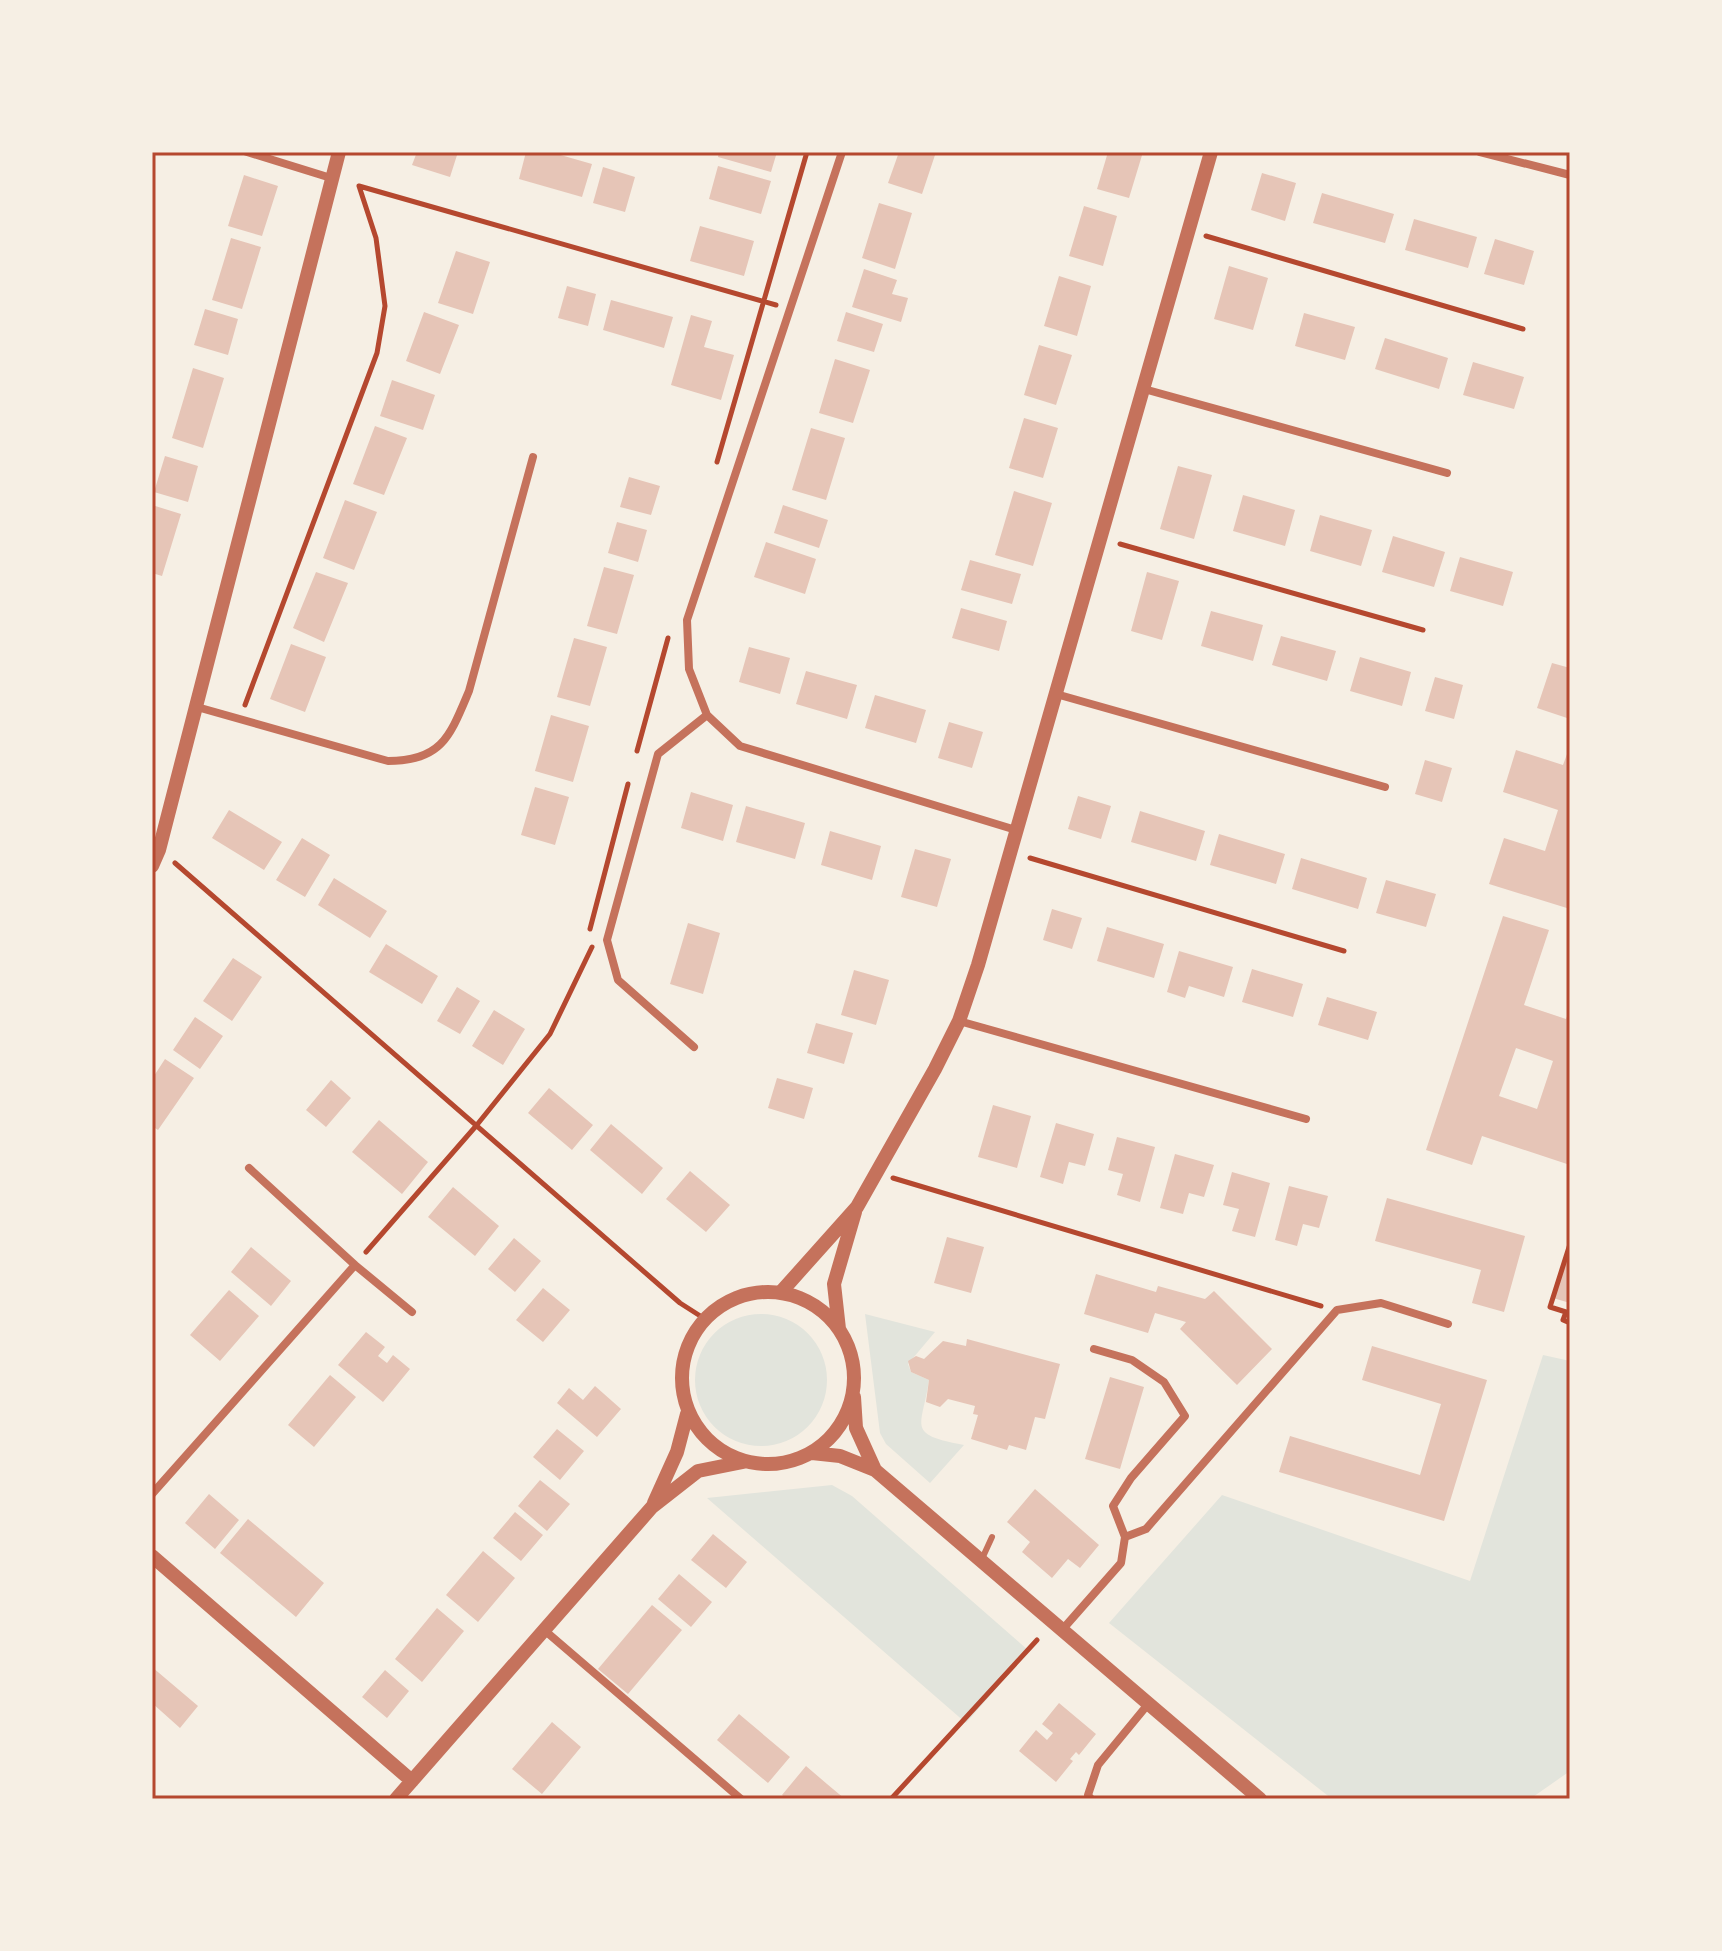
<svg xmlns="http://www.w3.org/2000/svg" width="1722" height="1951" font-family="Karla,sans-serif">
  <style>
    .green { fill: #e2e4dc }
    .building { fill: #e6c5b7; fill-rule: evenodd }
    .lines { fill: none; stroke-linecap: round; stroke-linejoin: round }
    .path { stroke: #b5482f; stroke-width: 5 }
    .service { stroke: #c5725c; stroke-width: 6 }
    .minor { stroke: #c5725c; stroke-width: 8 }
    .tertiary { stroke: #c5725c; stroke-width: 14 }
    .neatline { fill: none; stroke: #b5482f; stroke-width: 3 }
  </style>
  <rect width="100%" height="100%" fill="#f6efe4"/>
  <path class="green" d="M695 1380a66 66 0 1 1 132 0a66 66 0 1 1-132 0Z
    M865,1314l70,18 -27,32 3,8 18,8c-7,48 -24,54 35,65l-34,38 -44,-39 -6,-11z
    M1543,1355l27,6v410l-40,28h-198l-223,-176 113,-128 248,86z
    M832,1485l20,11 177,155 -63,72 -259,-225z"/>
  <path class="building" d="M417,152h41l-8,25 -38,-12z
    M526,152h24l42,12 -10,33 -63,-18z
    M719,152h58l-6,20 -53,-15z
    M899,152h37l-14,42 -34,-11z
    M1108,152h35l-14,46 -32,-9z
    M718,166l53,15 -10,33 -52,-15z
    M603,167l32,10 -10,35 -32,-9z
    M1262,173l34,10 -11,38 -34,-11z
    M244,175l34,11 -16,50 -34,-10z
    M1322,193l72,21 -9,29 -72,-20z
    M879,203l33,10 -17,56 -33,-11z
    M1084,206l33,10 -14,50 -34,-10z
    M1414,219l63,18 -9,31 -63,-18z
    M700,226l54,15 -10,35 -54,-15z
    M231,238l30,9 -19,62 -30,-9z
    M1495,239l39,12 -10,34 -40,-11z
    M456,251l34,11 -17,52 -35,-11z
    M1229,266l39,12 -15,52 -39,-11z
    M864,269l33,11 -5,14 16,4 -7,24 -49,-15z
    M1059,276l32,10 -14,50 -33,-10z
    M567,286l29,8 -8,32 -30,-8z
    M611,300l62,17 -9,31 -61,-18z
    M205,309l33,10 -10,36 -34,-10z
    M424,312l35,13 -19,49 -34,-13z
    M846,312l37,12 -9,28 -37,-11z
    M1304,313l51,14 -10,33 -50,-14z
    M691,315l21,6 -8,26 30,8 -13,45 -50,-15z
    M1385,338l63,20 -9,31 -64,-20z
    M1039,345l33,10 -16,50 -32,-10z
    M835,359l35,11 -17,53 -34,-10z
    M1473,362l51,15 -10,32 -51,-14z
    M193,368l31,10 -21,70 -31,-10z
    M392,380l43,15 -12,35 -43,-14z
    M1024,418l34,10 -15,50 -34,-10z
    M375,426l32,12 -23,57 -31,-11z
    M811,428l34,10 -19,62 -34,-10z
    M165,456l33,10 -10,36 -34,-10z
    M1178,466l34,9 -18,64 -34,-10z
    M629,477l31,9 -9,29 -31,-8z
    M1014,491l38,12 -19,63 -38,-11z
    M1243,495l52,15 -10,36 -52,-15z
    M345,500l32,12 -23,58 -31,-12z
    M152,505l29,9 -19,62 -10,-3z
    M783,505l45,15 -9,28 -45,-15z
    M1320,515l52,15 -11,36 -51,-15z
    M617,522l30,8 -9,32 -30,-9z
    M1393,536l52,16 -11,35 -52,-15z
    M766,542l50,17 -11,35 -51,-17z
    M1460,557l53,15 -10,34 -53,-15z
    M970,560l51,14 -9,30 -51,-14z
    M604,567l30,8 -17,59 -30,-8z
    M316,572l32,11 -24,59 -31,-14z
    M1147,572l32,9 -17,59 -31,-9z
    M961,608l46,13 -8,30 -47,-13z
    M1211,611l52,14 -10,36 -52,-15z
    M1281,636l55,15 -9,30 -55,-16z
    M574,638l33,9 -17,59 -33,-9z
    M291,644l35,13 -21,55 -35,-13z
    M749,647l41,11 -10,36 -41,-12z
    M1360,657l51,15 -9,34 -52,-15z
    M1552,663l18,5v51l-33,-11z
    M806,671l51,14 -10,34 -51,-15z
    M1435,677l28,8 -9,34 -29,-8z
    M875,695l51,15 -10,33 -51,-15z
    M551,715l38,11 -16,56 -38,-11z
    M949,722l34,10 -11,36 -34,-10z
    M1570,746v163l-81,-25 15,-46 41,13 13,-41 -55,-18 13,-42 47,15z
    M1425,760l27,8 -10,34 -27,-8z
    M535,787l34,10 -14,48 -34,-10z
    M691,792l42,13 -10,36 -42,-13z
    M1078,796l33,10 -10,33 -33,-10z
    M746,806l59,17 -10,36 -59,-17z
    M229,810l53,32 -18,28 -52,-32z
    M1140,811l65,20 -9,30 -65,-19z
    M830,831l51,15 -9,34 -51,-15z
    M1219,834l66,20 -9,30 -66,-19z
    M302,838l28,17 -25,42 -29,-17z
    M915,849l36,10 -14,48 -36,-10z
    M1301,858l66,20 -9,31 -66,-20z
    M334,878l53,33 -17,27 -52,-33z
    M1386,880l50,14 -10,33 -50,-14z
    M1052,909l30,9 -10,31 -29,-9z
    M1503,916l46,14 -25,75 42,14 4,-10v156l-88,-29 -10,29 -46,-15zM1516,1048l37,13 -16,48 -38,-13z
    M688,923l32,10 -17,61 -33,-10z
    M1107,927l57,17 -10,34 -57,-17z
    M386,944l52,32 -16,28 -53,-32z
    M1179,951l54,16 -9,30 -35,-11 -4,12 -18,-6z
    M233,958l29,19 -30,44 -29,-20z
    M1252,969l51,15 -10,33 -51,-15z
    M854,970l35,10 -13,45 -35,-10z
    M457,987l23,14 -20,33 -23,-13z
    M1327,997l50,15 -9,28 -50,-15z
    M494,1010l31,19 -22,36 -31,-19z
    M195,1017l28,19 -23,33 -27,-19z
    M816,1023l37,10 -9,31 -37,-11z
    M165,1059l29,19 -36,52 -6,-4v-47z
    M777,1078l36,10 -9,31 -36,-11z
    M331,1080l20,18 -25,29 -20,-17z
    M549,1088l44,37 -21,25 -44,-37z
    M993,1105l38,11 -14,52 -39,-11z
    M379,1120l49,42 -26,32 -50,-42z
    M1056,1123l38,11 -9,32 -16,-4 -6,22 -23,-7z
    M611,1124l52,44 -21,26 -52,-44z
    M1117,1137l38,10 -15,55 -23,-7 6,-21 -15,-4z
    M1175,1154l39,11 -10,32 -15,-4 -6,21 -23,-6z
    M690,1171l40,34 -24,27 -40,-33z
    M1232,1172l38,11 -15,54 -23,-6 7,-22 -16,-4z
    M1289,1186l39,10 -9,32 -16,-4 -6,22 -22,-6z
    M453,1187l46,39 -24,30 -47,-39z
    M1387,1198l138,38 -21,76 -32,-9 9,-33 -106,-29z
    M947,1237l37,10 -13,46 -37,-10z
    M514,1238l27,23 -26,31 -27,-23z
    M251,1247l40,34 -20,25 -40,-34z
    M1570,1248v55l-17,-5z
    M1096,1274l60,18 2,-6 47,13 9,-8 58,58 -35,36 -57,-56 6,-7 -31,-9 -7,20 -64,-19z
    M543,1288l27,22 -27,32 -27,-22z
    M229,1290l30,26 -39,45 -30,-26z
    M366,1332l19,15 -7,9 9,7 6,-8 17,14 -27,33 -45,-37z
    M967,1339l93,25 -15,55 -10,-2 -9,33 -17,-5 -2,5 -36,-11 7,-24 -5,-1 2,-8 -27,-7 -8,8 -14,-5 3,-22 -18,-8 -3,-11 8,-5 8,3 19,-18 23,5z
    M1372,1346l115,34 -43,141 -165,-49 11,-36 130,39 21,-71 -79,-24z
    M330,1375l26,22 -42,50 -26,-22z
    M1110,1377l34,10 -24,82 -35,-10z
    M595,1386l26,23 -24,28 -40,-34 12,-15 14,12z
    M557,1429l27,22 -24,29 -27,-23z
    M540,1480l30,24 -23,27 -29,-25z
    M1035,1489l64,56 -19,23 -12,-9 -16,19 -30,-26 8,-10 -23,-20z
    M209,1494l30,26 -24,29 -30,-26z
    M515,1512l28,23 -22,26 -28,-23z
    M248,1519l76,64 -28,34 -76,-64z
    M713,1534l34,28 -21,26 -35,-28z
    M483,1551l32,27 -37,44 -32,-27z
    M679,1574l33,28 -21,25 -33,-28z
    M652,1605l30,25 -54,64 -30,-25z
    M437,1608l27,23 -42,51 -27,-23z
    M152,1667l46,39 -18,22 -28,-25z
    M385,1670l24,21 -22,27 -25,-21z
    M1059,1703l37,31 -17,21 -3,-3 -6,7 3,2 -17,21 -37,-31 17,-21 11,10 6,-7 -11,-9z
    M739,1714l51,43 -22,26 -51,-43z
    M552,1722l29,25 -39,47 -30,-25z
    M806,1766l21,18 18,15h-58l-5,-4z"/>
  <g class="lines">
    <path class="path" d="M359,186l417,119
      M1206,236l317,93
      M717,462l90,-310
      M1120,544l303,86
      M245,705l132,-352 8,-47 -9,-68 -17,-52
      M637,751l31,-113
      M1030,858l314,93
      M175,863l505,440 25,16
      M590,929l38,-145
      M893,1178l428,128
      M1570,1244l-20,63 16,5 -3,8 7,3
      M366,1252l110,-126 74,-92 42,-87
      M891,1799l146,-159"/>
    <path class="service" d="M981,1561l11,-24"/>
    <path class="minor" d="M247,152l84,26
      M842,152l-155,468 2,49 18,46 33,31 276,84
      M1480,152l90,23
      M1144,389l303,84
      M1056,694l329,93
      M197,707l191,54c54,0 62,-25 81,-70l64,-234
      M959,1021l347,98
      M694,1047l-76,-67 -11,-40 51,-186 49,-39
      M355,1265l57,47
      M152,1494l203,-229 -106,-97
      M1125,1537l21,-8 191,-219 44,-7 67,21
      M543,1629l198,170
      M1062,1630l59,-67 4,-26 -12,-31 18,-28 54,-62 -21,-34 -32,-22 -38,-11
      M1091,1799l-3,-4 10,-30 51,-62"/>
    <path class="tertiary" d="M152,866l7,-16 180,-698
      M682 1378a86 86 0 1 1 172 0a86 86 0 1 1-172 0Z
      M781,1292l76,-85 78,-138 24,-48 19,-56 233,-813
      M839,1329l-5,-45 21,-72
      M854,1397l2,31 19,42
      M812,1453l28,3 35,14 385,329
      M654,1503l23,-51 10,-38
      M152,1556l260,225
      M396,1799l256,-292 46,-36 45,-9"/>
  </g>
  <rect width="1722" height="1951" fill="none" stroke="#f6efe4" stroke-width="308"/>
  <rect x="154" y="154" width="1414" height="1643" class="neatline"/>
</svg>
